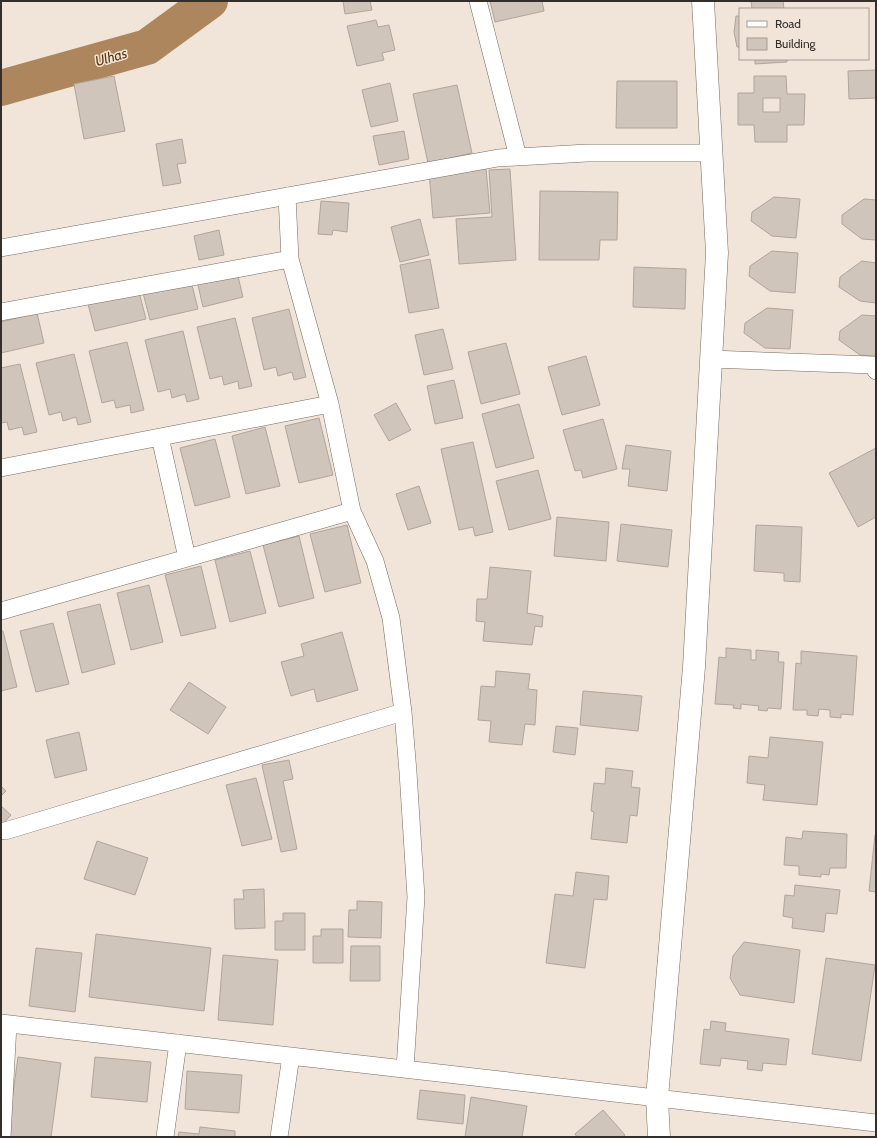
<svg xmlns="http://www.w3.org/2000/svg" width="877" height="1138" font-family="Cabin,sans-serif">
  <style>
    .lines { fill: none; stroke-linecap: round; stroke-linejoin: round }
    .river { stroke: #ae865e; stroke-width: 36 }
    .building { fill: #d0c5ba; stroke: #b0a59a; fill-rule: evenodd }
    .street-casing { stroke: #766b61; stroke-width: 18 }
    .secondary-casing { stroke: #766b61; stroke-width: 23 }
    .street { stroke: #fff; stroke-width: 17 }
    .secondary { stroke: #fff; stroke-width: 22 }
    .labels { text-anchor: middle; stroke-width: 3; stroke-linejoin: round; paint-order: stroke }
    .water-label { font-size: 14px; font-style: italic; fill: #5b3400; stroke: #f1e5da }
  </style>
  <rect width="100%" height="100%" fill="#f1e5da"/>
  <g class="lines">
    <path class="river" d="M1,88l146,-41 63,-46"/>
  </g>
  <path class="building" d="M343,1h27l2,9 -27,4z
    M490,1h52l2,10 -49,11z
    M751,1h32l1,8h-32z
    M736,16h4v31h-3l-3,-15z
    M376,20l2,7 11,-2 6,25 -13,3 2,7 -27,6 -10,-40z
    M755,59h32v3l-32,2z
    M876,70v28l-27,1 -1,-28z
    M114,76l11,55 -41,8 -10,-55z
    M754,76h32l1,18h18l-1,31h-17v17h-32l-1,-17h-16v-32h16zM763,98h17v14h-17z
    M617,81h60v47h-61z
    M390,83l8,38 -27,6 -9,-37z
    M457,85l15,68 -44,10 -15,-69z
    M404,131l5,28 -30,6 -6,-29z
    M182,139l4,24 -9,1 4,19 -18,3 -7,-42z
    M486,168l4,45 -57,5 -4,-46z
    M510,169l6,91 -57,4 -3,-45 36,-2 -3,-47z
    M540,191l78,1 -1,48h-17l-1,20h-60z
    M774,197l26,2 -4,39 -24,-2 -21,-15 1,-9z
    M864,199l12,1v40l-14,-1 -20,-15v-9z
    M321,201l28,2 -2,29 -14,-2 -1,5 -14,-1z
    M420,219l9,36 -29,7 -9,-35z
    M219,230l5,25 -25,5 -5,-24z
    M772,251l26,2 -3,40 -25,-2 -21,-15 1,-10z
    M430,259l9,49 -30,5 -9,-48z
    M862,261l14,2v40l-16,-2 -21,-14 1,-10z
    M634,267l52,2 -1,40 -52,-2z
    M237,272l6,25 -40,10 -6,-26z
    M191,281l7,28 -48,11 -7,-27z
    M139,292l7,27 -51,12 -7,-27z
    M767,308l26,2 -3,39 -25,-1 -21,-15 1,-10z
    M289,309l17,68 -12,3 -2,-8 -14,4 -2,-9 -12,3 -12,-52z
    M37,313l7,30 -43,10v-31z
    M862,315l14,1v40l-16,-1 -21,-15 1,-9z
    M235,318l17,68 -13,3 -1,-8 -14,4 -2,-9 -12,3 -13,-52z
    M443,329l10,40 -29,6 -9,-40z
    M183,331l16,68 -12,3 -2,-8 -13,4 -2,-9 -12,3 -13,-52z
    M127,342l17,68 -13,3 -1,-8 -14,3 -2,-8 -12,3 -13,-52z
    M506,343l14,51 -39,10 -13,-52z
    M74,354l17,68 -13,3 -2,-8 -13,4 -2,-9 -12,3 -13,-52z
    M586,356l14,49 -38,10 -14,-48z
    M20,364l17,68 -13,3 -2,-8 -13,3 -2,-8 -6,1v-55z
    M454,380l9,38 -28,6 -8,-38z
    M396,403l15,27 -22,11 -15,-26z
    M519,404l15,54 -38,10 -14,-54z
    M319,418l14,57 -34,8 -14,-57z
    M603,419l14,50 -34,9 -2,-8 -6,1 -12,-41z
    M265,427l15,59 -34,8 -14,-58z
    M215,439l15,58 -35,9 -15,-58z
    M473,442l20,90 -18,4 -2,-9 -14,3 -18,-81z
    M626,445l45,6 -4,40 -39,-5 2,-17h-8z
    M876,448v69l-18,10 -29,-54z
    M538,470l13,49 -42,11 -13,-49z
    M419,486l12,37 -23,7 -12,-36z
    M557,517l52,5 -3,39 -52,-5z
    M621,524l51,6 -4,37 -51,-6z
    M347,525l14,58 -36,9 -15,-58z
    M756,525l46,2 -2,55 -16,-1v-8l-30,-2z
    M299,536l15,62 -35,9 -16,-62z
    M250,551l16,62 -36,9 -15,-62z
    M201,566l15,62 -35,8 -16,-61z
    M490,567l41,4 -4,42 16,3 -1,11 -7,-1 -3,19 -49,-4 2,-19 -9,-1 1,-22h10z
    M149,585l14,57 -32,8 -14,-57z
    M100,604l15,60 -33,9 -15,-61z
    M53,623l16,61 -33,8 -16,-61z
    M1,631h2l14,56 -16,4z
    M342,632l16,58 -41,12 -3,-13 -23,7 -10,-34 23,-6 -3,-12z
    M726,648l25,2v10h5v-10l23,2 -1,10h6l-3,47 -13,-1 -1,3 -9,-1 1,-4 -18,-2v5l-8,-1 1,-3 -19,-1 4,-47 7,1z
    M801,651l56,5 -4,59 -12,-1v4l-11,-1v-7l-11,-1 -1,7 -11,-1v-5h-14l3,-47 5,1z
    M496,671l34,3 -2,15 9,1 -2,35 -10,-1 -3,21 -33,-3 2,-21 -13,-1 3,-34 14,1z
    M189,682l37,25 -18,27 -38,-24z
    M583,691l59,5 -4,35 -58,-6z
    M556,726l22,2 -3,27 -22,-3z
    M79,732l8,38 -32,8 -9,-38z
    M770,737l53,5 -6,63 -54,-5 2,-15 -18,-2 2,-27 19,2z
    M289,760l4,19 -10,2 14,68 -16,3 -19,-87z
    M606,768l27,3 -2,16 9,1 -3,28 -7,-1 -3,28 -36,-4 3,-27 -3,-1 3,-28 11,1z
    M256,778l16,61 -30,7 -16,-61z
    M1,786l5,5 -5,5z
    M1,806l10,9 -10,11z
    M803,831l44,3 -1,34h-16l-1,7 -8,-1v3l-22,-2v-9l-15,-1 2,-28 16,2z
    M875,835h1v57l-7,-1z
    M97,841l51,17 -13,37 -51,-16z
    M576,872l33,4 -2,24 -13,-1 -9,69 -39,-5 9,-69 18,2z
    M795,885l45,5 -3,24 -11,-1 -2,19 -32,-4 1,-10 -10,-2 2,-21 9,1z
    M264,889l1,39 -30,1 -1,-30h10l-1,-9z
    M357,901l25,1 -1,36 -33,-1 1,-27h8z
    M283,913h22v37h-30v-29h8z
    M321,929h22v34h-30v-27h8z
    M96,934l115,14 -7,63 -115,-14z
    M744,942l56,8 -6,53 -54,-8 -10,-17 3,-22z
    M351,946h29v35h-30z
    M36,948l46,5 -7,59 -46,-6z
    M223,955l55,5 -5,65 -55,-5z
    M826,958l49,7 -14,96 -49,-7z
    M711,1021l15,2 -1,8 64,8 -3,26 -23,-2 -1,8 -15,-2 1,-8 -27,-3 -1,8 -20,-2 4,-35 6,1z
    M18,1057l43,6 -10,74h-44z
    M95,1057l56,5 -4,40 -56,-5z
    M187,1071l55,4 -3,38 -54,-4z
    M420,1090l45,5 -2,29 -46,-5z
    M471,1097l56,9 -5,31h-57z
    M603,1110l22,25 -3,2h-45l-2,-3z
    M200,1127l35,4v6h-57l1,-5 20,2z"/>
  <g class="lines">
    <defs>
      <path id="street" d="M478,1l40,156
        M1,248l497,-90 89,-5h125
        M290,259l40,145 22,107 23,50 16,57 12,94 5,60 8,125 -11,172
        M1,312l289,-53 -3,-63
        M711,359l162,6 3,6
        M160,437l27,121
        M1,468l329,-64
        M1,611l351,-100
        M5,831l398,-119
        M1,1023l875,100
        M2,1137l6,-113
        M165,1137l13,-94
        M279,1137l12,-81"/>
      <path id="secondary" d="M659,1137l-2,-39 37,-431 23,-414 -14,-252"/>
    </defs>
    <use href="#street" class="street-casing"/>
    <use href="#secondary" class="secondary-casing"/>
    <use href="#street" class="street"/>
    <use href="#secondary" class="secondary"/>
  </g>
  <g class="labels">
    <g class="water-label">
      <text transform="translate(111 57) rotate(-16)" y="5">Ulhas</text>
    </g>
  </g>
  <rect width="877" height="1138" fill="none" stroke="#342f2b" stroke-width="4"/>
  <rect x="739" y="8" width="130" height="52" fill="#f1e5da" stroke="#a59c94"/>
  <rect x="747" y="21" width="20" height="6" fill="#ffffff" stroke="#a59c94"/>
  <text x="775" y="28" font-size="12" fill="#342f2b">Road</text>
  <rect x="747" y="38" width="20" height="12" fill="#d0c5ba" stroke="#a59c94"/>
  <text x="775" y="48" font-size="12" fill="#342f2b">Building</text>
</svg>
